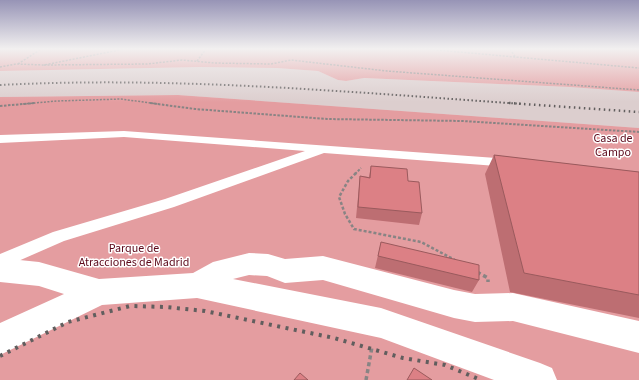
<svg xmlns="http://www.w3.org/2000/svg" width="639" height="380" font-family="'Source Sans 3',sans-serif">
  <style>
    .built { fill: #dccece }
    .green { fill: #e49da0 }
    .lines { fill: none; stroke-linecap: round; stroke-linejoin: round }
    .path-far3 { stroke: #888484; stroke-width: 1.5; stroke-dasharray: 2 1.5; stroke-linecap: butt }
    .path-far2 { stroke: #888484; stroke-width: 2; stroke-dasharray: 2.5 1.5; stroke-linecap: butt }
    .path-far1 { stroke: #888484; stroke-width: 2.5; stroke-dasharray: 3 2; stroke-linecap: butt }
    .path { stroke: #888484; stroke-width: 3.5; stroke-dasharray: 4 3; stroke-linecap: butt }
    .lane { fill: #fff; fill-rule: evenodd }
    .street { fill: #fff; fill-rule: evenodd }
    .rail-far2 { stroke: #615e5e; stroke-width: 2; stroke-dasharray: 1.5 2.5; stroke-linecap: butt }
    .rail-far1 { stroke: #615e5e; stroke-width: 2.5; stroke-dasharray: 1.5 3.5; stroke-linecap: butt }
    .rail { stroke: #615e5e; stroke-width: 4; stroke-dasharray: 3 5.5; stroke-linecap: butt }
    .wall { fill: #bd6e72 }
    .building { fill: #dc8085; stroke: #9a5a5d }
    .labels { text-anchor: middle; stroke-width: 3; stroke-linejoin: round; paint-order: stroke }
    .park-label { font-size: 12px; fill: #5c081a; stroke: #fff }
  </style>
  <rect width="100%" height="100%" fill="#e2dddd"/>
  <path class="built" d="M200,67l77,1 41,3 20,9 8,1 17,-3 207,9 69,5v36l-461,-33 -178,2v-26z"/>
  <path class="green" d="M0,49h639v43l-69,-5 -206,-9 -18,3 -8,-1 -20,-9 -41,-3 -77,-1 -200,4z
    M178,95l461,33v252h-639v-283z"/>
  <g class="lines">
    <path class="path-far3" d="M426,49l213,19
      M510,49l6,9
      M197,61l9,-12
      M18,64l23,-15
      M44,65l103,-1 35,-4 33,3 56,1 20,-4 96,11 252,19
      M0,67l16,-3 28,1 80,-16
      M23,104l34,-3 64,-2 37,5"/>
    <path class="path-far2" d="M150,103l45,6 132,10 135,2 177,11
      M0,106l35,-3
      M355,174l6,-6"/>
    <path class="path-far1" d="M356,173l-8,8 -9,16 6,17 9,15 67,13 34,18"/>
    <path class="path" d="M477,272l11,6v4
      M366,380l6,-33"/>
    <path class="lane" d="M124,131l386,28 5,1 1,3 -1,3 -5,1 -186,-14 -150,54 -110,34 -64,28v-15l53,-22 112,-33 140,-48 -181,-14 -124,6v-8z"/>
    <path class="street" d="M249,253l19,1 17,5 38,-3 131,34 21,4 38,-1 126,28v32l-126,-32 -38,1 -21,-4 -131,-38 -38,3 -18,-7 -18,-1 -16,4 148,29 159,55 12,5 5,12h-63l-113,-42 -184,-40 -95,7 -102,50v-32l64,-29 -25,-8 -39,-4v-24l39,4 60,17 94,-6 20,-11z"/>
    <path class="rail-far2" d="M0,85c175,-9 349,7 523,19"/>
    <path class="rail-far1" d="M509,103l130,9"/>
    <path class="rail" d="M0,356l68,-34 62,-16 36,1 39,4 129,27 69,20 42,7 36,15"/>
  </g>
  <path class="wall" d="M494,155l145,17v146l-129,-26 -25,-118z
    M371,166l37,15 14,32 -3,12 -63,-7 4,-42 9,1z
    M381,242l98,38 -7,12 -97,-24z"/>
  <path class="building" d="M494,155l145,17v123l-115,-22z
    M371,166l36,3 1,12 11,1 3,31 -64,-6 2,-31 10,2z
    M381,242l98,23v15l-101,-24z
    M414,368l18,12h-25z
    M300,373l8,7h-14z"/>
  <linearGradient id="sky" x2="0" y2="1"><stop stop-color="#9794b6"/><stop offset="0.48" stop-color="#f2f0f0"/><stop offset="1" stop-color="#f2f0f0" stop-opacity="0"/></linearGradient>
  <rect width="639" height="102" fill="url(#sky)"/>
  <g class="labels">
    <g class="park-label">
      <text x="613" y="142">Casa de<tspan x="613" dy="14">Campo</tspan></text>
      <text x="134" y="252">Parque de<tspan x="134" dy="14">Atracciones de Madrid</tspan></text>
    </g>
  </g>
</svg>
